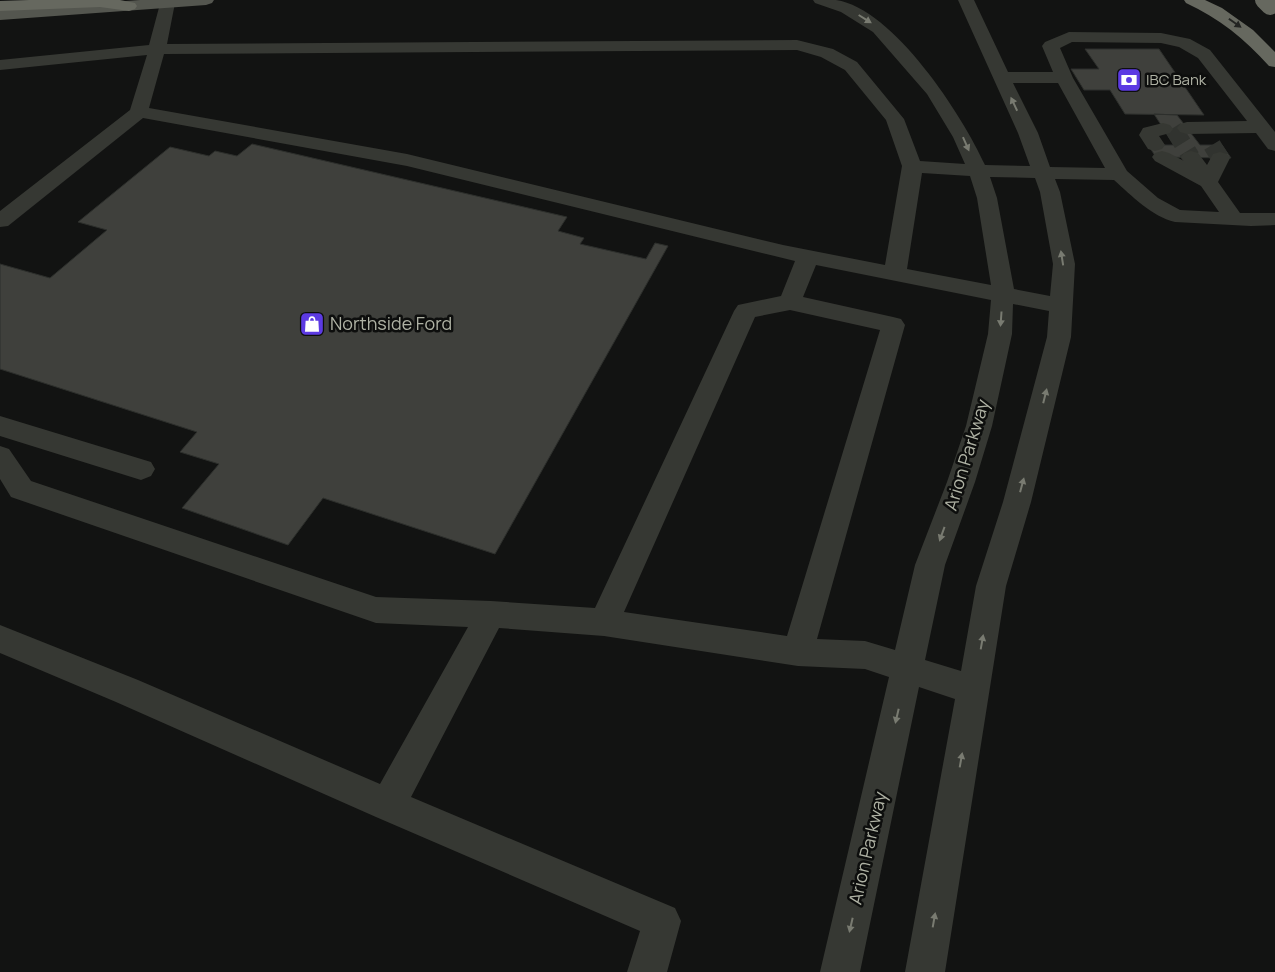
<svg xmlns="http://www.w3.org/2000/svg" width="1275" height="972" font-family="Manrope,sans-serif">
  <style>
    .building { fill: #3f403c; stroke: #2d2f2c }
    .lines { fill: none; stroke-linecap: round; stroke-linejoin: round }
    .minor-tunnel { stroke: #31332f; stroke-width: 18; stroke-dasharray: 18 9; stroke-linecap: butt }
    .minor { fill: #363833; fill-rule: evenodd }
    .major { fill: #54564f; fill-rule: evenodd }
    .highway { fill: #66685f; fill-rule: evenodd }
    .highway-bridge { stroke: #66685f; stroke-width: 18 }
    .oneway { fill: #797b71 }
    .oneway2 { fill: #232422 }
    .labels { text-anchor: middle; stroke-width: 5; stroke-linejoin: round; paint-order: stroke }
    .far-poi-label { font-size: 15px; fill: #afb2a4; stroke: #0d0e0d; text-anchor: start }
    .poi-label { font-size: 18px; fill: #afb2a4; stroke: #0d0e0d; text-anchor: start }
    .street-label { font-size: 18px; fill: #afb2a4; stroke: #0d0e0d }
  </style>
  <rect width="100%" height="100%" fill="#121312"/>
  <path class="building" d="M1085,49h74l45,66 -79,-1 -15,-24h-26l-13,-21h28z
    M1154,114l23,1 23,30h22l9,13 -75,-1 -8,-12h26z
    M252,144l315,73 -9,14 26,7 -4,6 66,15 9,-16 13,3 -173,308 -172,-56 -35,47 -106,-37 37,-44 -39,-12 17,-20 -197,-63v-105l50,14 57,-48 -29,-8 92,-75 39,9 6,-5 22,5z"/>
  <g class="lines">
    <path class="minor-tunnel" d="M1173,128l18,29
      M1212,145l8,13"/>
    <path class="minor" d="M161,0h12l2,3 -8,41 630,-4 36,9 24,13 47,57 16,42 45,3 -12,-27 -26,-43 -54,-62 -32,-20 -26,-9 -2,-3c7,0 16,0 23,0 57,8 127,116 149,165l45,1 -12,-33 -60,-133h16l34,72h45l-11,-26 3,-4 24,-10 92,1 29,6 20,11 65,82v19l-7,-2 -12,-16 -69,1 -7,-2 -3,-4 3,-4 7,-2 60,-1 -49,-63 -19,-11 -18,-4 -89,-1 -12,6 13,30 54,93 31,27 22,12 39,2 -18,-26 -46,-25 -3,-4 3,-4 7,-2 7,2 15,8 -3,-4 3,-4 7,-2 7,2 9,12 6,-11 7,-2 7,2 3,4 -12,24 22,31h35v12l-24,1 -76,-4c-24,-6 -43,-26 -61,-42l-59,-1 5,13 15,72 -4,73 -40,165 -25,84 -61,386h-40l50,-273 -36,-12 -59,285h-40l69,-295 -24,-8 -67,-3 -194,-30 -105,-8 -88,169 264,111 6,13 -14,51h-40l13,-41 -264,-114 -260,-115 -116,-49v-28l138,55 242,104 88,-157 -92,-4 -365,-126 -11,-18v-33l9,3 22,32 345,116 115,4 104,7 139,-297 4,-6 43,-9 14,-35 -388,-95 -264,-48 -135,108 -8,1v-16l130,-101 17,-55 -147,15v-10l149,-15zM797,50l24,7 24,13 41,50 16,46 -17,99 -102,-20 -376,-91 -258,-46 15,-54zM1013,83h45l47,85 -55,-1 -12,-34zM922,173l48,3 7,22 14,87 -84,-16zM990,177l45,1 5,14 13,72 -3,32 -36,-7 -17,-91zM816,265l175,35 -3,34 -22,92 -19,56 -32,83 -20,85 -30,-9 -48,-2 88,-314 -4,-6 -8,-2 -90,-20zM1013,304l36,7 -2,26 -44,165 -27,84 -15,85 -36,-11 20,-95 30,-83 17,-56 20,-92zM790,310l90,20 -93,306 -163,-24 131,-295z
      M1163,123l7,2 3,4 -3,4 -11,3 6,9 -3,4 -7,2 -7,-2 -9,-14 4,-7z
      M0,416l151,46 4,7 -4,7 -10,4 -141,-44z"/>
    <path class="major" d="M140,0h74l-2,3 -6,2 -206,15v-10z"/>
    <path class="highway" d="M29,0h91l15,3 2,3 -2,3 -6,2 -29,-4 -100,4v-10z
      M1184,0h21l17,8 31,22 22,22v15l-6,-1c-24,-27 -50,-48 -83,-63z"/>
    <path class="highway-bridge" d="M1264,0l6,6"/>
  </g>
  <defs><path id="oneway-solid" d="M-6-.8H1V-3.2L6.5 0L1 3.2V.8H-6Z" transform="scale(1.25)"/></defs>
  <g class="oneway">
    <use href="#oneway-solid" transform="translate(865 19) rotate(32)"/>
    <use href="#oneway-solid" transform="translate(1014 104) rotate(-115)"/>
    <use href="#oneway-solid" transform="translate(966 144) rotate(66)"/>
    <use href="#oneway-solid" transform="translate(1062 258) rotate(-99)"/>
    <use href="#oneway-solid" transform="translate(1001 319) rotate(94)"/>
    <use href="#oneway-solid" transform="translate(1045 396) rotate(-76)"/>
    <use href="#oneway-solid" transform="translate(1022 485) rotate(-75)"/>
    <use href="#oneway-solid" transform="translate(942 534) rotate(110)"/>
    <use href="#oneway-solid" transform="translate(982 642) rotate(-80)"/>
    <use href="#oneway-solid" transform="translate(897 716) rotate(103)"/>
    <use href="#oneway-solid" transform="translate(961 760) rotate(-80)"/>
    <use href="#oneway-solid" transform="translate(934 920) rotate(-80)"/>
    <use href="#oneway-solid" transform="translate(851 925) rotate(103)"/>
  </g>
  <use class="oneway2" href="#oneway-solid" transform="translate(1235 23) rotate(35)"/>
  <defs>
    <symbol id="bank-square" viewBox="-11 -11 22 22"><rect x="-9" y="-9" width="18" height="18" rx="4" fill="#5c3ae3" stroke="#0d0e0d"/><path d="M-6-4H6V4H-6ZM0-2.3a2.3 2.3 0 1 0 0 4.6a2.3 2.3 0 1 0 0-4.6Z" fill="#fff"/></symbol>
    <symbol id="shop-square" viewBox="-11 -11 22 22"><rect x="-9" y="-9" width="18" height="18" rx="4" fill="#5c3ae3" stroke="#0d0e0d"/><path d="M-5-2.5h2.3a2.7 3.5 0 0 1 5.4 0H5L5.5 6h-11ZM-1.5-2.5h3a1.5 2.3 0 0 0-3 0Z" fill="#fff"/></symbol>
  </defs>
  <g fill-rule="evenodd">
    <use href="#bank-square" x="1115" y="66" width="28" height="28"/>
    <use href="#shop-square" x="298" y="310" width="28" height="28"/>
  </g>
  <g class="labels">
    <g class="far-poi-label">
      <text x="1146" y="85">IBC Bank</text>
    </g>
    <g class="poi-label">
      <text x="330" y="330">Northside Ford</text>
    </g>
    <g class="street-label">
      <text transform="translate(967 455) rotate(-73)" y="6">Arion Parkway</text>
      <text transform="translate(868 848) rotate(-77)" y="6">Arion Parkway</text>
    </g>
  </g>
</svg>
